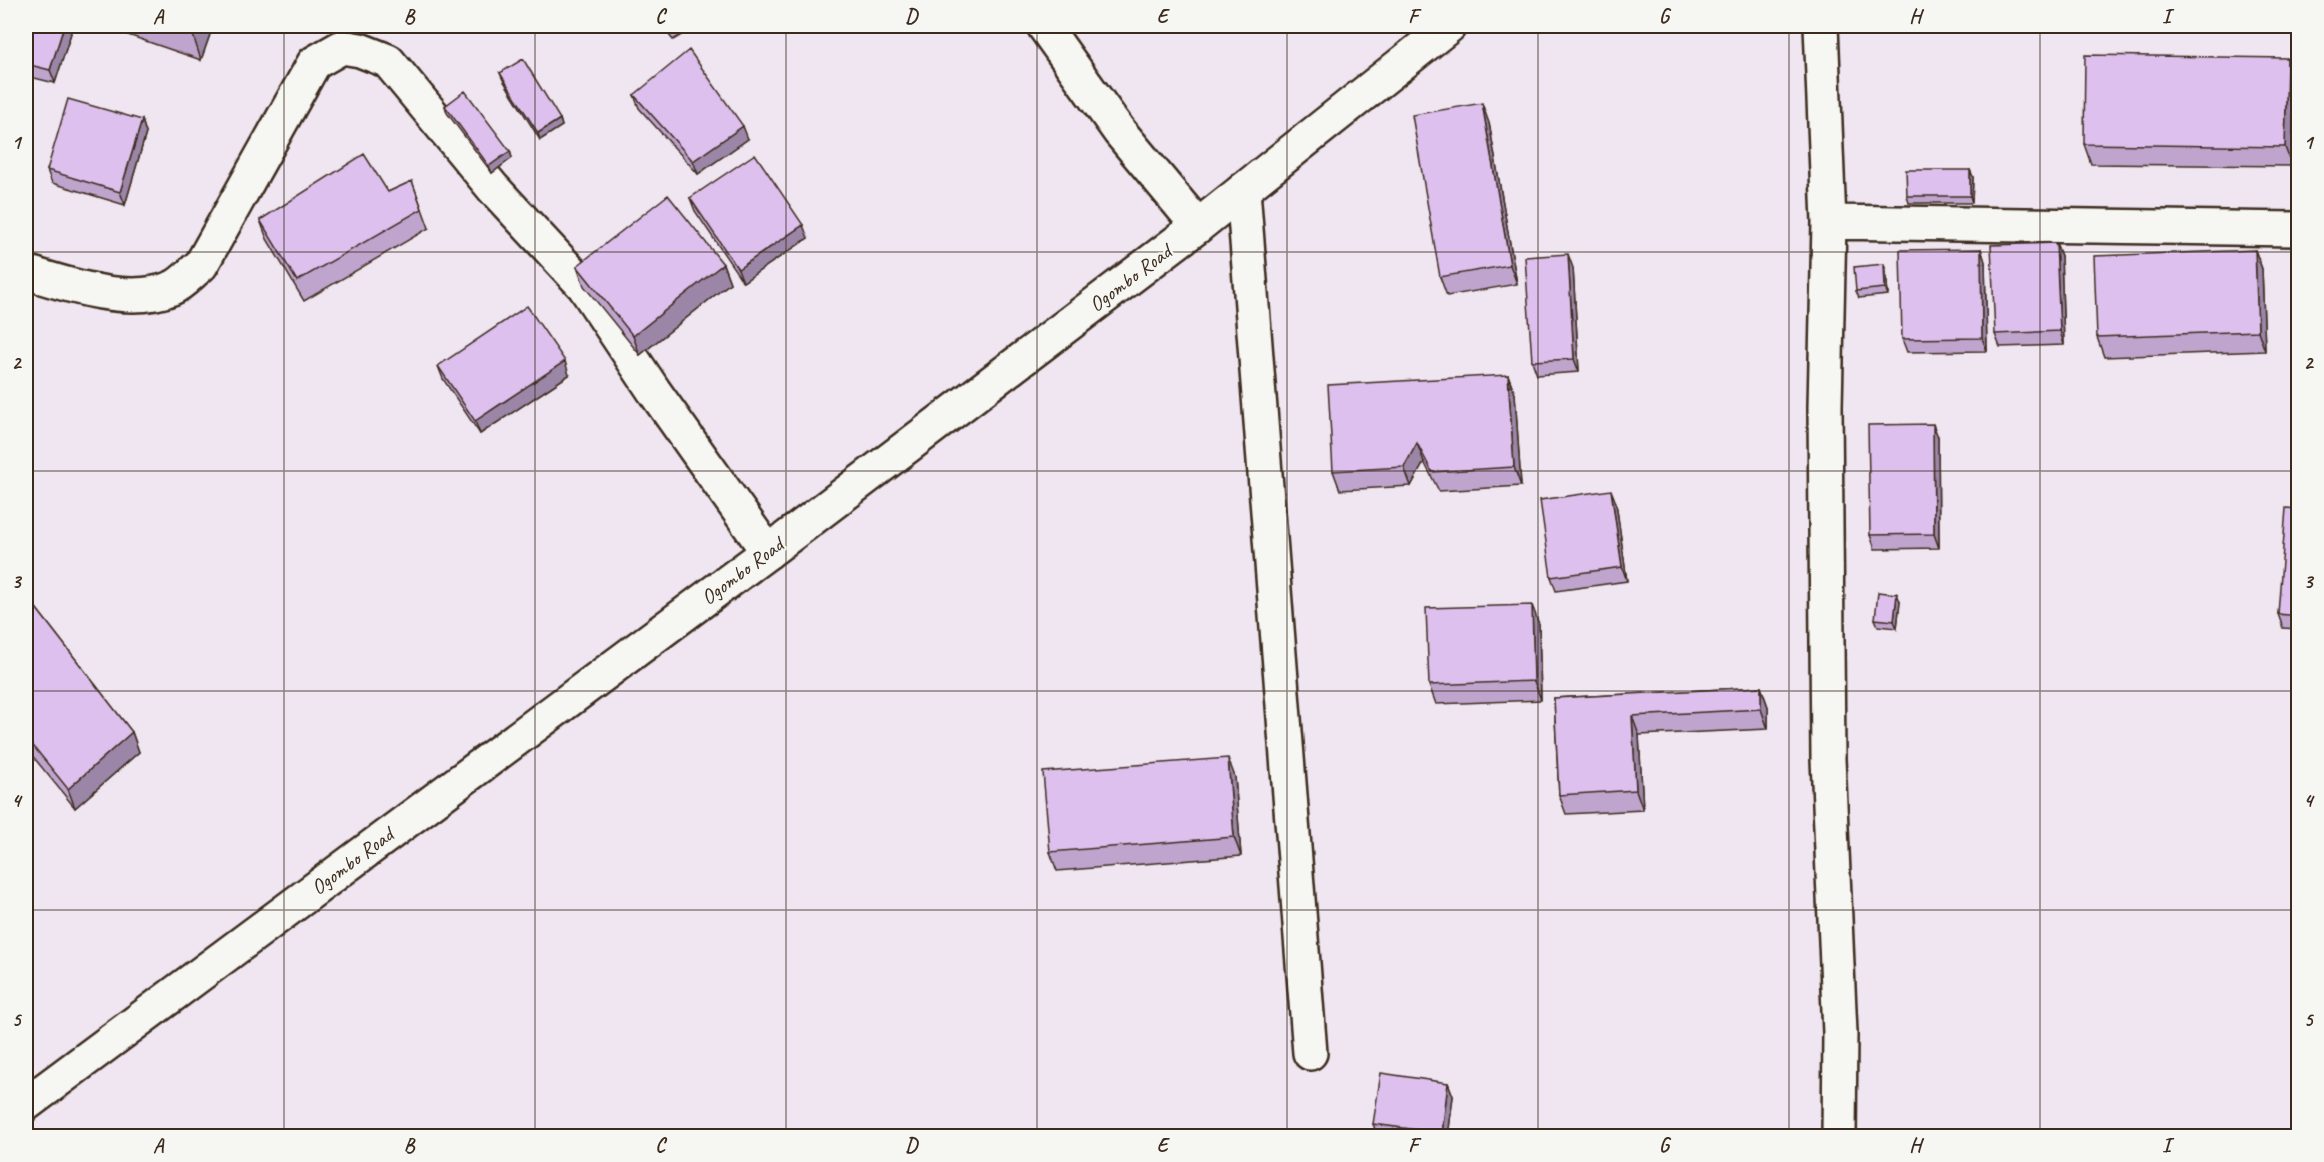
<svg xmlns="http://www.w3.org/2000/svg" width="2324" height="1162" font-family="Caveat,sans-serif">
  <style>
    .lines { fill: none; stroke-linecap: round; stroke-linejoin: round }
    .minor-casing { stroke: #3b2a1e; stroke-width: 38 }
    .major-casing { stroke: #3b2a1e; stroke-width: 38 }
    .minor { stroke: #f6f6f2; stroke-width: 33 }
    .major { stroke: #f6f6f2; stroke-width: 33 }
    .wall { fill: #bfa5cd; stroke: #3b2a1e; stroke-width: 1.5 }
    .shaded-wall { fill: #9b86a7; stroke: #3b2a1e; stroke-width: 1.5 }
    .building { fill: #dec0ee; stroke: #3b2a1e; stroke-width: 1.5 }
    .grid { fill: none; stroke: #3b2a1e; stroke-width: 1.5; stroke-opacity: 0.55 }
    .labels { text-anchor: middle; stroke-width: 4.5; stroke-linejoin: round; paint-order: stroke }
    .street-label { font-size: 21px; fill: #3b2a1e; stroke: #f6f6f2 }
    .neatline { fill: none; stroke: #3b2a1e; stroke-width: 2 }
    .grid-label { font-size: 20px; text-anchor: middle; font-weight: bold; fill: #3b2a1e }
  </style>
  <rect width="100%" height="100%" fill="#efe6f1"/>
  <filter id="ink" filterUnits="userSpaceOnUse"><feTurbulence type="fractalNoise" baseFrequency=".0167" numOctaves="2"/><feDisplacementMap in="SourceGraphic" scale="12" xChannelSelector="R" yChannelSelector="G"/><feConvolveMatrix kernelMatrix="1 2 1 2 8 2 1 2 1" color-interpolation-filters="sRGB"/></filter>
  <g filter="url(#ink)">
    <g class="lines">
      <defs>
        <path id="minor" d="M1044,26l75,105 79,95
          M1821,26l8,196 469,7
          M1243,190l67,863
          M1829,222l-4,185 3,352 12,274 -1,103
          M26,272c41,13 104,34 146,16 10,-4 20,-16 29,-23l113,-202 28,-16 18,3 28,11 105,127 91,98 70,105 114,161"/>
        <path id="major" d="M26,1104l742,-552 430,-326 251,-200"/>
      </defs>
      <use href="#minor" class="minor-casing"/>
      <use href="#major" class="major-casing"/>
      <use href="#minor" class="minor"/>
      <use href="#major" class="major"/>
    </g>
    <path class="wall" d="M26,26l45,7 -16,50 -29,-7z
      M102,26h111l-12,34z
      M662,26h35l-24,14z
      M500,73l60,46 2,7 -22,14 -37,-60z
      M2294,78l-2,88 -201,-2 -7,-20z
      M634,95l114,44 -50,35 -59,-66z
      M445,106l65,45 2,7 -20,15 -45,-60z
      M142,120l4,13 -21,72 -73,-22 -5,-13z
      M1489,123l28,161 -70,12 -7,-19z
      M1970,170l3,7 -1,26h-63l-2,-7z
      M412,181l17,47 -125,73 -37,-62 -7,-19 128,-28z
      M690,198l118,40 -65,44 -48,-71z
      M2056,243l5,13 3,89 -64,2 -5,-13z
      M1981,249l4,13 2,89 -80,1 -5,-13z
      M2255,250l7,19 3,82 -161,6 -7,-20z
      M723,264l7,19 -90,72 -56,-69 -7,-20z
      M1573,268l6,104 -42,3 -5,-14z
      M1886,271l2,24 -29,3 -3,-7z
      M438,366l131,9 -89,59 -37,-55z
      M1508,375l7,19 6,92 -82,5 -15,-29 -13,24 -71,4 -7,-19z
      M1938,437l1,111 -64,1 -5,-14z
      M1616,503l11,78 -71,10 -5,-14z
      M2298,509v120l-15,-1 -5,-14z
      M26,595l106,137 7,20 -64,56 -49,-60z
      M1900,601l-3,27 -19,-2 -3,-7z
      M1539,624l2,76 -105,4 -7,-19z
      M1761,687l7,20v22l-129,6 4,75 -77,4 -7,-19 -5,-97z
      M1235,777l6,79 -184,15 -7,-19z
      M1448,1083l5,13 -5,41h-70l-5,-13z"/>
    <path class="shaded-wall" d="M64,26h4l3,7 -16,50 -5,-13z
      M196,26h17l-12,34 -8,-25z
      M2287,58l7,20 -2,88 -7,-19z
      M1482,103l7,20 28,161 -7,-19z
      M560,119l2,7 -22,14 -2,-7z
      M142,120l4,13 -21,72 -5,-13z
      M743,126l5,13 -50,35 -5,-13z
      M510,151l2,7 -20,15 -3,-7z
      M1970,170l3,7 -1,26 -2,-7z
      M803,225l5,13 -65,44 -5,-13z
      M2056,243l5,13 3,89 -4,-14z
      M1981,249l4,13 2,89 -5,-13z
      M2255,250l7,19 3,82 -7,-20z
      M1568,254l5,14 6,104 -5,-13z
      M723,264l7,19 -90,72 -7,-19z
      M1884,264l2,7 2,24 -3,-7z
      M565,361l4,14 -89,59 -5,-13z
      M1508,375l7,19 6,92 -7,-19z
      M1933,424l5,13 1,111 -5,-14z
      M1417,443l7,19 -13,24 -7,-19z
      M1611,490l5,13 11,78 -5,-14z
      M1897,594l3,7 -3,27 -3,-7z
      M1532,605l7,19 2,76 -7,-19z
      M1761,687l7,20v22l-7,-20z
      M1632,716l7,19 4,75 -7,-20z
      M132,732l7,20 -64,56 -7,-19z
      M1228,758l7,19 6,79 -7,-19z
      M1448,1083l5,13 -5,41h-5l-1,-4z"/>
    <path class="building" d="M26,26h38l-14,44 -24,-6z
      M164,26h32l-3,9z
      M689,50l54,76 -50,35 -59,-66z
      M2085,55l202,3 -2,89 -201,-3z
      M523,59l37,60 -22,14 -38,-60z
      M465,91l45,60 -21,15 -44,-60z
      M68,99l74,21 -22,72 -73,-22z
      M1482,103l28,162 -70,12 -28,-162z
      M364,154l24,38 24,-11 10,28 -125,72 -37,-61z
      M755,154l48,71 -65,44 -48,-71z
      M1906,170h64v26h-63z
      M668,195l55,69 -90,72 -56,-70z
      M2056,243l4,88 -65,3 -4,-89z
      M1981,249l1,89 -80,1 -2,-89z
      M2255,250l3,81 -161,6 -3,-81z
      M1568,254l6,105 -42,2 -7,-104z
      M1884,264l1,24 -29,3 -2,-24z
      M527,306l38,55 -90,60 -37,-55z
      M1508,375l6,92 -82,5 -15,-29 -13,24 -71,4 -5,-86z
      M1933,424l1,110 -64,1 -2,-110z
      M1611,490l11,77 -71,10 -11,-77z
      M2286,508l12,1v107l-20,-2z
      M1878,592l19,2 -3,27 -19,-2z
      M26,595l106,137 -64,57 -42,-52z
      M1532,605l2,76 -105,4 -3,-77z
      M1761,687v22l-129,7 4,74 -77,5 -5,-97z
      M1228,758l6,79 -184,15 -7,-80z
      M1381,1073l67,10 -6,50 -69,-9z"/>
  </g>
  <path class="grid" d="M284,26v1110M535,26v1110M786,26v1110M1037,26v1110M1287,26v1110M1538,26v1110M1789,26v1110M2040,26v1110M26,252h2272M26,471h2272M26,691h2272M26,910h2272"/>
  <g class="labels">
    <g class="street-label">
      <text transform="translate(1130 278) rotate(-37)" y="7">Ogombo Road</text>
      <text transform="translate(742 571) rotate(-37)" y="7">Ogombo Road</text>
      <text transform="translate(352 861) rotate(-37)" y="7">Ogombo Road</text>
    </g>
  </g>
  <rect width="2324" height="1162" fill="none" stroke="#f6f6f2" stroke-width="66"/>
  <rect x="33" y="33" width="2258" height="1096" class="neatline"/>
  <g class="grid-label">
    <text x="158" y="23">A</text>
    <text x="409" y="23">B</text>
    <text x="660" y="23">C</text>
    <text x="911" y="23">D</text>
    <text x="1162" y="23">E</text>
    <text x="1413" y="23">F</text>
    <text x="1664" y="23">G</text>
    <text x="1915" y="23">H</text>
    <text x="2166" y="23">I</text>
    <text x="16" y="149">1</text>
    <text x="2308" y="149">1</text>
    <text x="16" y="369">2</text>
    <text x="2308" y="369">2</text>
    <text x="16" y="588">3</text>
    <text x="2308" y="588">3</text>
    <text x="16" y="807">4</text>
    <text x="2308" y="807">4</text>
    <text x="16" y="1026">5</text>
    <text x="2308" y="1026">5</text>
    <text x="158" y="1152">A</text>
    <text x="409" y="1152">B</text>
    <text x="660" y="1152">C</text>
    <text x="911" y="1152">D</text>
    <text x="1162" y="1152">E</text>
    <text x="1413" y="1152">F</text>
    <text x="1664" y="1152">G</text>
    <text x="1915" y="1152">H</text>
    <text x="2166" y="1152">I</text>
  </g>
</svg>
